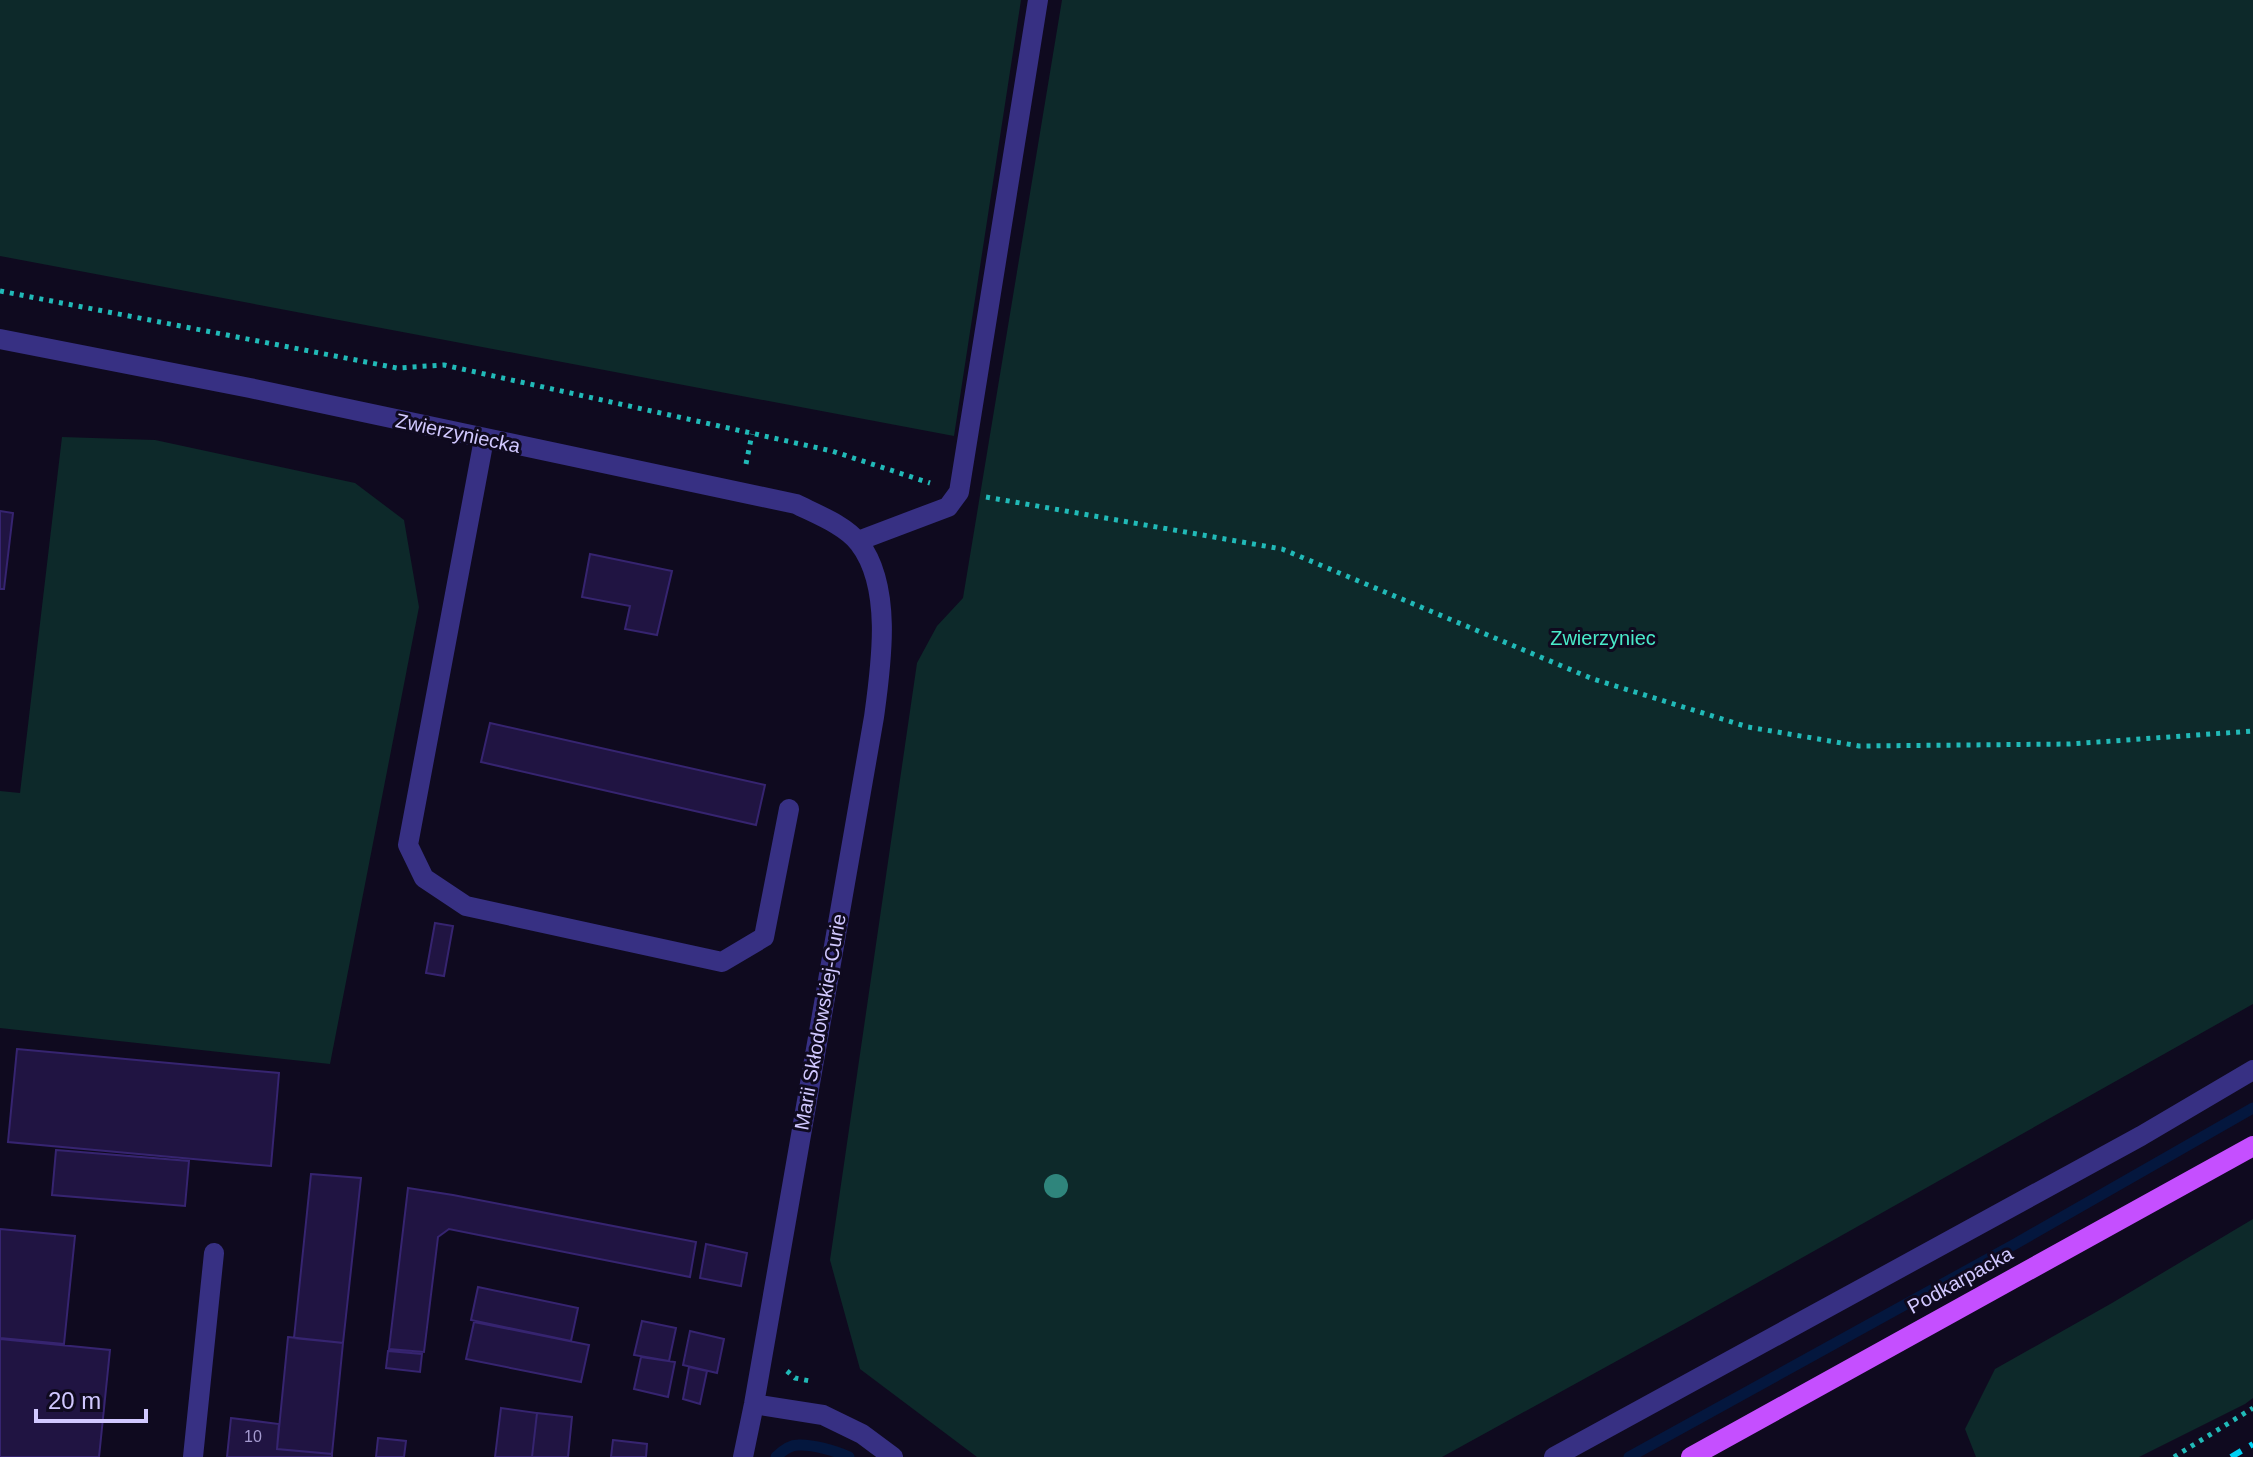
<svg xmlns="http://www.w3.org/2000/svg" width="2253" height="1457" font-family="Arial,sans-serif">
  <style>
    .green { fill: #0d292a }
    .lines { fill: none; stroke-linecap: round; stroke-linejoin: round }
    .stream { stroke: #04173e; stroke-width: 11 }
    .building { fill: #201442; stroke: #362470; stroke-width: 2 }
    .path { stroke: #21bab8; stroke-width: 5; stroke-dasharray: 4 6; stroke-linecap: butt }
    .minor { stroke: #373083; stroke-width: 20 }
    .major { stroke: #c54fff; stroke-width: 20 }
    .rail { stroke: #00d0f3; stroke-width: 6; stroke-dasharray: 12 10; stroke-linecap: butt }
    .tree { fill: #2f857c }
    .labels { text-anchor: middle; stroke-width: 6; stroke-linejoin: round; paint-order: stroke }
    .number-label { font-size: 16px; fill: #a59bd0 }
    .street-label { font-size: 20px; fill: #d1c8ff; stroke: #0f0a1f }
    .park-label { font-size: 20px; fill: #49eac9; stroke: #0f0a1f }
  </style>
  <rect width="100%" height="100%" fill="#0f0a1f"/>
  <path class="green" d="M0,0h1021l-67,436 -954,-180z
    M1062,0h1191v1004l-569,320 -242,133h-465l-117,-88 -30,-109 87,-597 20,-37 26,-28z
    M62,437l93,3 200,43 49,37 15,87 -89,457 -330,-36v-237l20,2z
    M2253,1219v179l-8,6 -106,53h-163l-11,-28 30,-60 117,-66z"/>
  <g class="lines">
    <path class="stream" d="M776,1457c5,-5 14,-12 22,-12 14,-1 38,6 51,12
      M1629,1457l386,-213 238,-136"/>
  </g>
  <path class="building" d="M0,511l13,2 -9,76h-4z
    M590,554l82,17 -15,64 -32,-6 5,-23 -48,-9z
    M490,723l275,62 -9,40 -275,-63z
    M435,923l18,3 -9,50 -18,-3z
    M17,1049l262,24 -8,93 -263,-24z
    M56,1150l133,11 -4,45 -133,-11z
    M311,1174l50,4 -18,165 -49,-5z
    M408,1188l45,7 243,47 -6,35 -241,-48 -11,8 -14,115 -35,-3z
    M0,1229l75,7 -11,108 -64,-6z
    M706,1244l41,9 -6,33 -41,-8z
    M478,1287l100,21 -7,33 -100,-21z
    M642,1321l34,7 -7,33 -35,-6z
    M474,1322l115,23 -8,37 -115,-23z
    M690,1331l34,8 -7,34 -34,-8z
    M288,1337l55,6 -11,111 -55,-5z
    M0,1339l110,11 -11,107h-99z
    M388,1351l34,3 -2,18 -34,-4z
    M641,1357l34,5 -7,35 -34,-8z
    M689,1367l18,4 -7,33 -17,-5z
    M501,1408l36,5 -5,44h-37z
    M537,1413l35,4 -4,40h-36z
    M231,1418l48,6 -2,25 55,5v3h-105z
    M378,1438l28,3 -2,16h-28z
    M613,1440l34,4 -1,13h-35z"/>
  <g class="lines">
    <path class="path" d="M0,291l397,77 47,-3 388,86 98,32
      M746,464l6,-30
      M986,497l296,52 311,130 155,48 111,19 211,-2 183,-13
      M787,1371l8,7 15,3
      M2174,1457l79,-49"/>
    <path class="minor" d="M0,339l250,49 546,116c20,10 49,21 63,39 34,44 22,123 15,174l-120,687 -11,53
      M484,439l-76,406 16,33 42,28 256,56 42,-25 25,-128
      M858,541l90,-34 11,-15 79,-492
      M754,1404l69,11 39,19 31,23
      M193,1457l21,-204
      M1554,1457l587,-321 112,-66"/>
    <path class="major" d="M1691,1457l562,-311"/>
    <path class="rail" d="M2231,1457l22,-13"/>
  </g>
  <circle class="tree" cx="1056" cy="1186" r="12"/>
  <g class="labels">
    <g class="number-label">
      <text x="253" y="1442">10</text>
    </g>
    <g class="street-label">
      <text transform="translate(458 433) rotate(12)" y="7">Zwierzyniecka</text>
      <text transform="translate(820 1022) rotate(-80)" y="7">Marii Skłodowskiej-Curie</text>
      <text transform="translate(1960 1280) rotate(-29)" y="7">Podkarpacka</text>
    </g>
    <g class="park-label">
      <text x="1603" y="645">Zwierzyniec</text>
    </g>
  </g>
  <path d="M36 1409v12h110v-12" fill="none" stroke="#d1c8ff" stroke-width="4"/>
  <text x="48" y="1409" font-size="24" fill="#d1c8ff" stroke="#0f0a1f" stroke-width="6" paint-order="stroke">20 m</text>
</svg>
